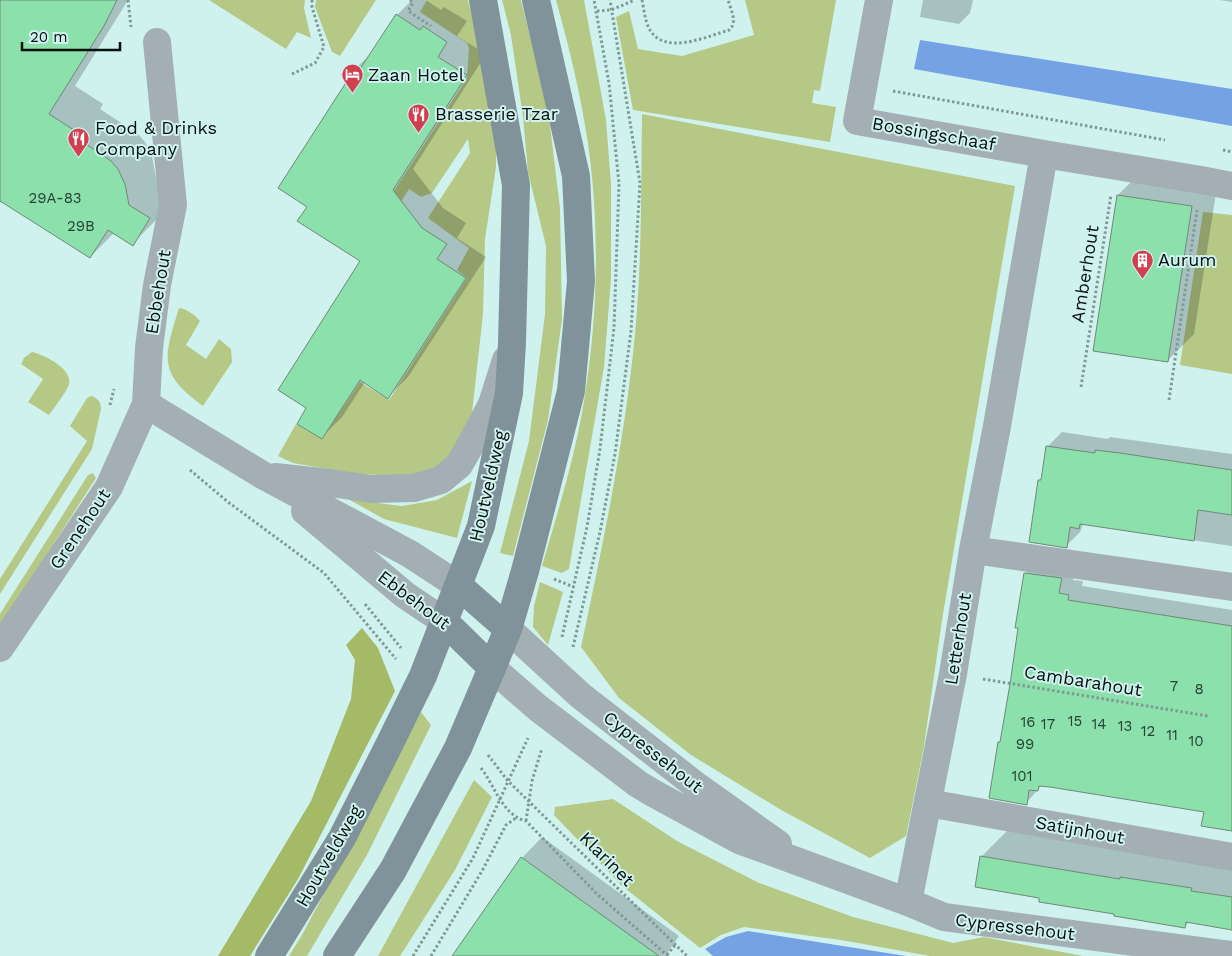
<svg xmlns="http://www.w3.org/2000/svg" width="1232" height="956" font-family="'Work Sans',sans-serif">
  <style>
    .green { fill: #b5c885 }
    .forest { fill: #a4ba67 }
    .water { fill: #75a1e5 }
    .shadow { fill: #0003 }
    .building { fill: #8be0ab; stroke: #718879 }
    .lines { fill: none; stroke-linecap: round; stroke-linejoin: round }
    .path { stroke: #809996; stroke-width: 3; stroke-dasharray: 2.5 2.5; stroke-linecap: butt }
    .street { stroke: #a3afb4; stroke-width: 28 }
    .secondary { stroke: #80929a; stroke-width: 28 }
    .labels { text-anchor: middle; stroke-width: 4; stroke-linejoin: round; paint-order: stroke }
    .number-label { font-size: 15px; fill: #264436 }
    .poi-label { font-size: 18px; fill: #05100f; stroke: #d0f2ef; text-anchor: start }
    .street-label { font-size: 18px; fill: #05100f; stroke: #d0f2ef }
  </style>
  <rect width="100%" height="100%" fill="#d0f2ef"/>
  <path class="green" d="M209,0h96l-1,8 7,30 -14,-6 -11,17z
    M316,0h60l-36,56 -8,-4 -17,-45z
    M427,0h41l12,51 16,99v17l-11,72 -2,75 -12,108 -19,33 -13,10 -17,8 -22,3 -40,-2 -50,-8 -17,-3 -15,-7 18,-32 26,15 38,-57 29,18 78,-122 -10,-8 12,-22 -41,-30 42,-65 -2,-14 -36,54 -11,4 -12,-8 -9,14 -10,-6 77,-119 2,-30 -2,-5 -47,-31z
    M502,0h19l27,109 12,99 2,111 -14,101 -35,136 -13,-3 29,-112 16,-127 1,-68 -18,-74 -5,-55 -12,-82z
    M556,0h28l22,120 5,64v95l-7,88 -35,202 -7,4 -20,-7c16,-55 33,-109 42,-165 14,-83 16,-174 4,-257 -7,-49 -19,-97 -32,-144z
    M745,0h91l-16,91 -6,-1 -2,13 24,4 -6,35 -197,-32 -17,-93 13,-6 9,38 44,7 72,-21z
    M642,114l373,72 -73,434 -18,126 -18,90 -36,22 -87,-47 -92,-56 -72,-57 -38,-51c22,-103 44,-208 54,-313 7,-73 6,-147 7,-220z
    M1203,212l29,3v159l-52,-9z
    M179,308c8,1 16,7 21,13l-14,24 20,14 13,-20 12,10 1,13 -29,44c-46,-33 -39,-49 -24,-98z
    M32,352c11,2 41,17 37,32 -1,6 -15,24 -20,31l-21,-13 15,-23 -22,-15 3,-6z
    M91,396c7,2 10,6 10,13l-9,40 -92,145v-15l87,-138 -17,-15 17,-28z
    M93,473l3,5 -96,149v-13l88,-139z
    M472,481l-15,57 -73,-19 -45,-25 30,8 33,4 35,-6z
    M540,582l23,10 -15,53 -15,-18 1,-21z
    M421,712l10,13 -64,130 -60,101h-18l13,-21z
    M474,780l18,17 -37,73 -55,86h-22z
    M613,799l64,42 82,42 94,34 100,26 31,-6 99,19h-153l-89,-16 -97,-13 -23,8 -21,13 -79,-63 -67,-70 1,-8z"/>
  <path class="forest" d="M362,628l16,20 17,43 -97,188 -48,77h-32l93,-155 40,-102 4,-39 -9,-15z"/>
  <path class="water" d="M920,40l312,49v37l-318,-57z
    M748,931l158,25h-193l-8,-7 21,-12z"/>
  <path class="shadow" d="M0,0h128l-53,86 28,18 -3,5 38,25 7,8 7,14 4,22 20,13 -17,26 -27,27 -18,-11 -24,24 -88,-56 -2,2z
    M412,0h14l15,10 3,-3 23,14 -10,15 29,18 -73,115 30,39 23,15 -9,15 29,19 -78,120 -20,20 -23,-15 -23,35 -21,21 -13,-30 54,-147 -53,-55 -29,-18 77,-121 17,-16 23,-36z
    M923,0h50l-3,13 -11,11 -39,-7z
    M1219,0h13v2z
    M1145,168l73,12 -24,154 -27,27 -49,-166z
    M1062,432l46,7 2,-2 122,17v92l-149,-22 -3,8 -14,14 -26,-66 3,-3 5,-31z
    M1039,559l36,6 -2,15 10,1 -1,5 150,24v220l-27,-19 -163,-26 -16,18 -27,-61 3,-3 9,-54 14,-111z
    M1008,830l224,36v63l-43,-7 -4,4 -144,-29 -60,-40z
    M542,837l137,99 -14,20h-212l69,-98z"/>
  <path class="building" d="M0,0h117l-13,26 -55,88 28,18 -3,4 37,25 7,8 7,15 4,21 21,13 -17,28 -25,-16 -18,28 -90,-57z
    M396,14l24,16 3,-4 24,16 -9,15 29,18 -74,115 29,38 25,16 -10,15 29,19 -78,121 -28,-19 -38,59 -25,-15 9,-16 -28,-18 82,-129 -63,-40 10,-14 -29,-19 78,-121 4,2z
    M1117,195l75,11 -24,156 -75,-11z
    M1046,446l49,7v-3l25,3 112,17v45l-34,-5 -4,31 -114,-17 -1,5 -9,-2 -3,21 -38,-6 9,-62h3z
    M1024,573l38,5 -3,15 10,2 -1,5 164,26v205l-31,-5 3,-14 -154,-25 -11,-1 -1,5 -9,-1 -2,15 -38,-7 9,-56h2l10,-58 8,-56h-3z
    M980,856l103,17 37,6v-2l72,11 -1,3 41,6v33l-46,-8 -1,6 -71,-12v-2l-75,-12v-4l-64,-11z
    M521,857l138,99h-207z"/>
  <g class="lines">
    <path class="path" d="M128,0l3,27
      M410,0l3,3 -5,8 23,15
      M642,0c2,9 3,22 8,30 15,26 58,6 79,0 9,-7 2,-20 -1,-30
      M597,11l14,-1 24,-10
      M292,74l23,-11 9,-16 -12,-40v-7
      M893,91l272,49
      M1223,150l9,2
      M1081,387l30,-192
      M1169,400l28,-190
      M110,405l4,-16
      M190,470l38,32 96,71 72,86
      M554,579l20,8
      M365,604l36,44
      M562,637l25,-110 13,-78 14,-121 5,-144 -10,-101 -15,-83
      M573,647l27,-115 15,-78 16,-123 9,-148 -30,-183
      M983,679l225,37
      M488,755l20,26 179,175
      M481,768c14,18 21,47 45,53l71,73 71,62
      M526,821l6,-40 10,-33
      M667,955l8,-10
      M413,956l60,-98 55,-120
      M431,956l51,-85 24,-46 10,-7"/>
    <path class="street" d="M879,0l-22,121 187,33 -47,272 -24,124 -20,124 -45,228
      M1044,154l157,26 31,6
      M146,404l118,72 146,78 49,32
      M275,477l55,6 42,6 42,-1 27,-8 18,-15 12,-21 21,-40 14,-44
      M305,511l100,84 40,27
      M973,550l259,37
      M508,629l73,67 117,91 80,57
      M0,648l109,-161 37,-83 3,-56 8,-63 16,-80 -16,-163
      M492,668l46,40 100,76 15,9 86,47 169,62 36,15 288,38
      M928,803l304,54"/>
    <path class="secondary" d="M459,586l49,43
      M445,622l47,46
      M269,956l73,-118 47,-93 34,-69 58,-150 28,-133 3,-50 4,-158 -33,-185
      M337,956l56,-86 65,-122 34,-80 16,-39 17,-58 46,-180 10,-110 -5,-105 -40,-176"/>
  </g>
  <defs>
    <symbol id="hotel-pin" viewBox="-11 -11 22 30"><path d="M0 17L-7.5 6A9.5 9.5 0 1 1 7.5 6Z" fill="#d04050" stroke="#d0f2ef"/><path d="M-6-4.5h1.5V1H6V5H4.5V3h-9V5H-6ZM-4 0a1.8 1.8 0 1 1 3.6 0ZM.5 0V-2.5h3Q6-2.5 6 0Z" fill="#fff"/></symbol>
    <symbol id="restaurant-pin" viewBox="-11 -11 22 30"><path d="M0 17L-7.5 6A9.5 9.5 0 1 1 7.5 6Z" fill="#d04050" stroke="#d0f2ef"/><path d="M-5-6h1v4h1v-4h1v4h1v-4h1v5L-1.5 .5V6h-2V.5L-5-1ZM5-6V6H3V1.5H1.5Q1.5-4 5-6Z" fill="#fff"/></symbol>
    <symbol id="building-pin" viewBox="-11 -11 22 30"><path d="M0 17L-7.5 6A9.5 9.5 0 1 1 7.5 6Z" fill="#d04050" stroke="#d0f2ef"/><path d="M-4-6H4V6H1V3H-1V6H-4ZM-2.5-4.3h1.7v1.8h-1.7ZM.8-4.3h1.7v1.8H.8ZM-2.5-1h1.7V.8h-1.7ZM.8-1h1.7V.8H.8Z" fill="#fff"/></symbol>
  </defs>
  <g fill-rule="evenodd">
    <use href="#hotel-pin" x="340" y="62" width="25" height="34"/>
    <use href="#restaurant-pin" x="406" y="102" width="25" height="34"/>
    <use href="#restaurant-pin" x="66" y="126" width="25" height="34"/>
    <use href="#building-pin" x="1130" y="248" width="25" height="34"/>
  </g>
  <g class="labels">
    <g class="number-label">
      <text x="55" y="203">29A-83</text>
      <text x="81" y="231">29B</text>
      <text x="1174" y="691">7</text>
      <text x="1199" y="694">8</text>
      <text x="1075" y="726">15</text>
      <text x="1028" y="727">16</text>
      <text x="1048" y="729">17</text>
      <text x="1099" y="729">14</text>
      <text x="1125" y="731">13</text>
      <text x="1148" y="736">12</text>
      <text x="1172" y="740">11</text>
      <text x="1196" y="746">10</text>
      <text x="1025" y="749">99</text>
      <text x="1022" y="781">101</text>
    </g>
    <g class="poi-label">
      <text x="368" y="81">Zaan Hotel</text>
      <text x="435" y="120">Brasserie Tzar</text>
      <text x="95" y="134">Food &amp; Drinks<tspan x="95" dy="21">Company</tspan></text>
      <text x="1158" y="266">Aurum</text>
    </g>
    <g class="street-label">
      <text transform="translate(934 134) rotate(10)" y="6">Bossingschaaf</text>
      <text transform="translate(1085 274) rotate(-81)" y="6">Amberhout</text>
      <text transform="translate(158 292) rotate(-81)" y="6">Ebbehout</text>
      <text transform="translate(488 486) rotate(-77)" y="6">Houtveldweg</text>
      <text transform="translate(80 529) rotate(-56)" y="6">Grenehout</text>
      <text transform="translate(414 600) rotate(37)" y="6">Ebbehout</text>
      <text transform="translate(958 639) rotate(-81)" y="6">Letterhout</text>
      <text transform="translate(1083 681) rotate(9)" y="6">Cambarahout</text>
      <text transform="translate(653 752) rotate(38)" y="6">Cypressehout</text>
      <text transform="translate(1080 830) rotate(10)" y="6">Satijnhout</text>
      <text transform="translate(329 856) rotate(-60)" y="6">Houtveldweg</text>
      <text transform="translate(607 859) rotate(45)" y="6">Klarinet</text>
      <text transform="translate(1015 927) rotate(7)" y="6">Cypressehout</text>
    </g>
  </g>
  <path d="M22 42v8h98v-8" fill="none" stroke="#05100f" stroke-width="2.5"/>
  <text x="30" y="42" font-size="15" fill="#05100f" stroke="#d0f2ef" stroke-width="4" paint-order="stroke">20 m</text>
</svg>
